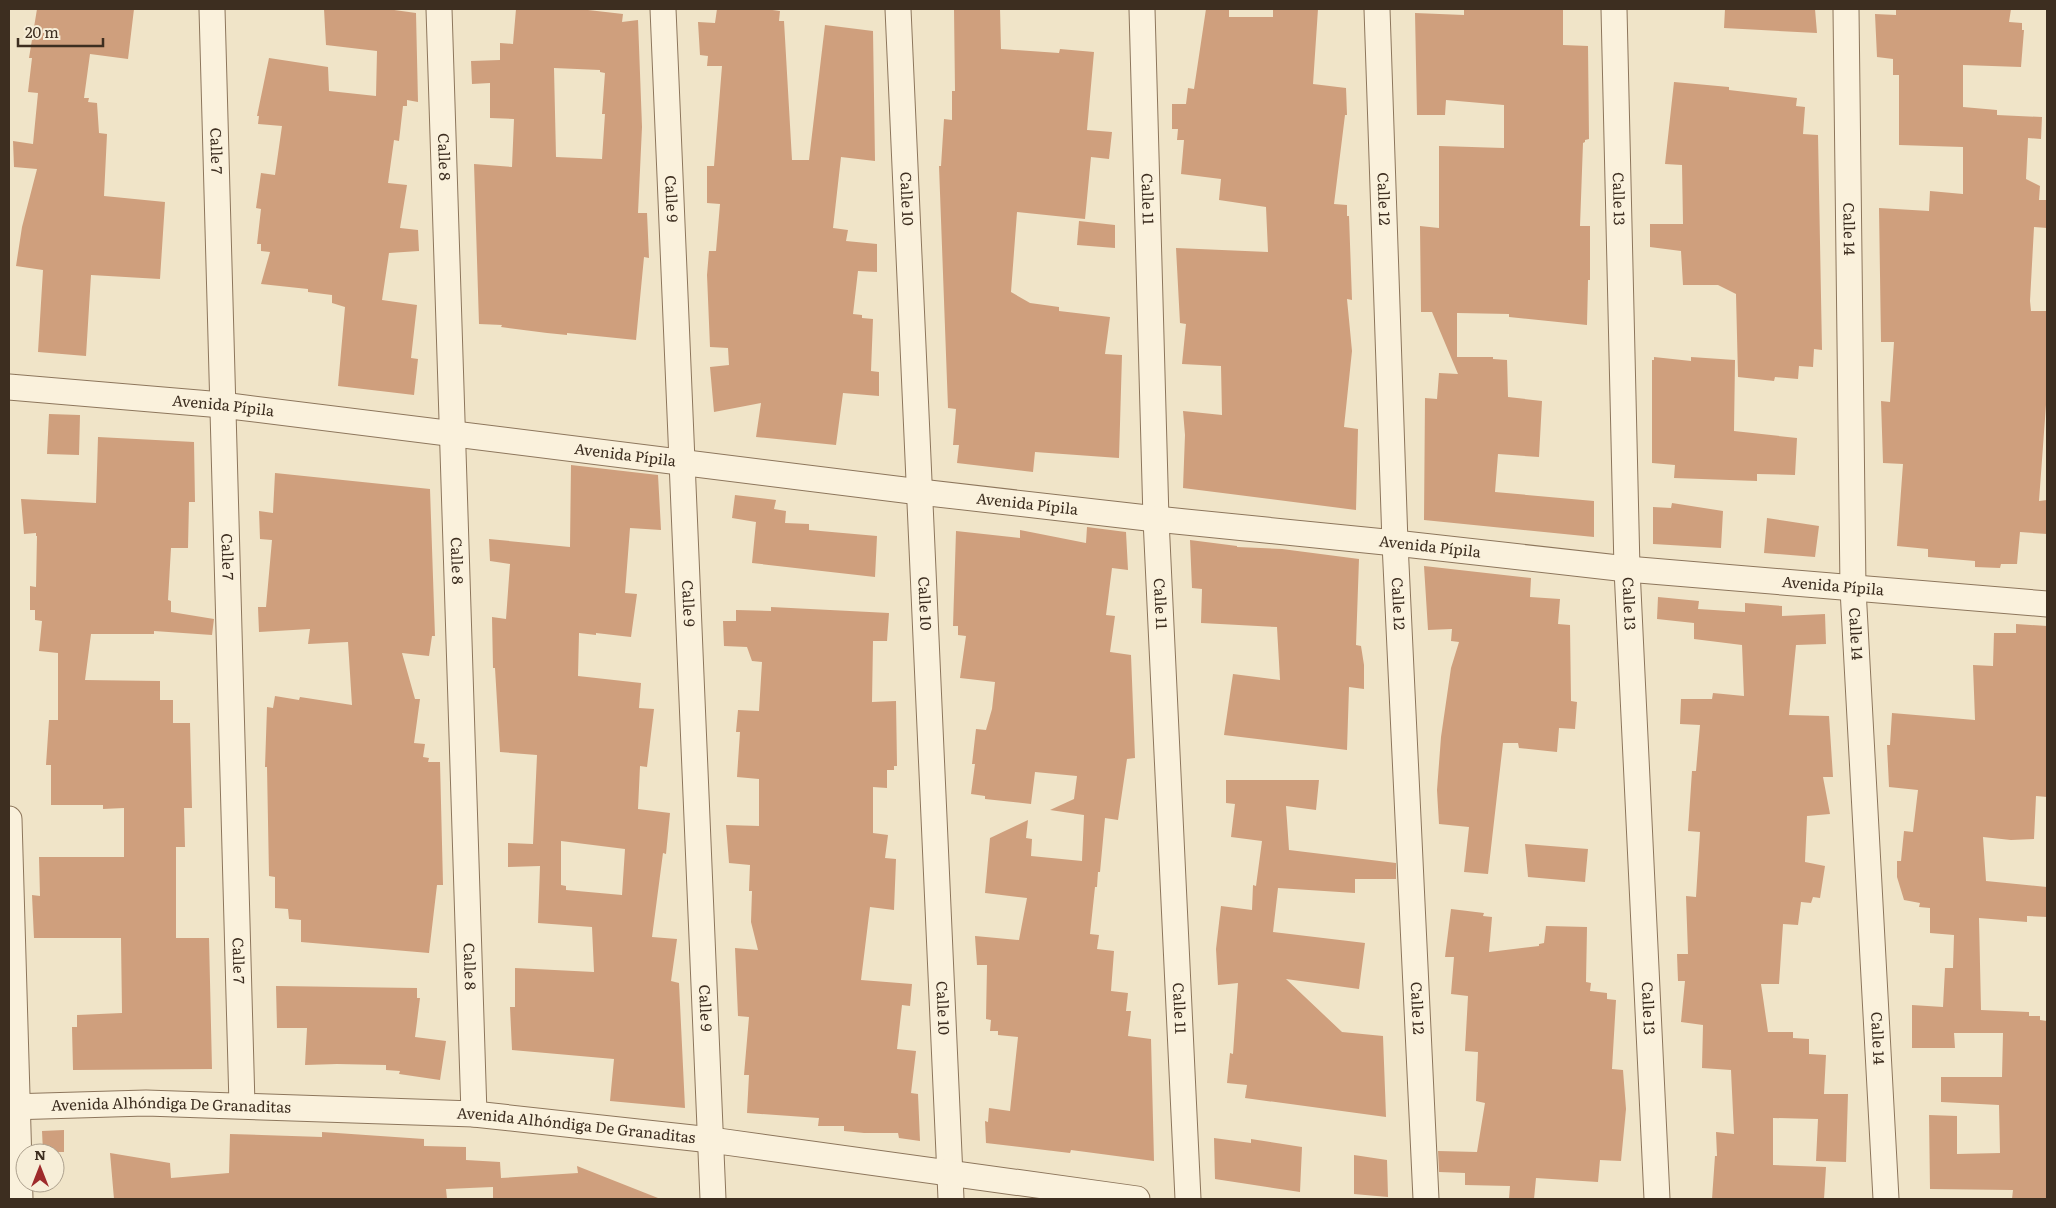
<svg xmlns="http://www.w3.org/2000/svg" width="2056" height="1208" font-family="Literata,serif">
  <style>
    .building { fill: #cf9f7d; fill-rule: evenodd }
    .lines { fill: none; stroke-linecap: round; stroke-linejoin: round }
    .minor-casing { stroke: #8d765c; stroke-width: 27 }
    .minor { stroke: #faf1dc; stroke-width: 25 }
    .labels { text-anchor: middle; stroke-width: 4; stroke-linejoin: round; paint-order: stroke }
    .street-label { font-size: 15px; fill: #3d2e20; stroke: #f7eed8 }
  </style>
  <rect width="100%" height="100%" fill="#f0e4c8"/>
  <path class="building" d="M37,9h97l-6,50 -38,-5 -6,44h5l-1,4 9,1 2,30 8,1 -3,62 61,6 -5,77 -69,-4 -5,81 -48,-4 5,-82 -27,-4 6,-39 15,-58 -23,-2 -1,-26 20,3 5,-51 -10,-1 4,-34h-3z
    M324,9h63l29,4 2,89 -11,-2v6h-4l-4,35 -5,-1 -6,43 19,2 -7,43 18,2 1,21 -30,2 -7,47 35,5 -6,53 7,1 -4,36 -76,-9 7,-79 -13,-4v-8l-24,-3v-3l-47,-5 9,-32 -9,-1v-7h-4l4,-35 -5,-1 5,-35 14,2 7,-49 -24,-2 1,-8h-2l12,-58 59,9 1,24 47,5 1,-45 -51,-6z
    M516,9h72v1l35,4 -1,8 16,-2 4,107 -4,86h9l2,45 -5,-1 -8,83 -69,-7v2l-20,-2 -46,-6 1,-2 -23,-1 -5,-160 38,3 2,-48 -24,-1v-35l-18,1 -1,-23 29,-1v-17l13,1zM554,68l46,2v2l5,1 -3,41h3l-3,45 -46,-2z
    M717,9h48l15,2 -1,10h5l8,139h17l16,-135 48,6 2,130 -34,-4 -8,71 15,2 -2,11 31,3v28l-19,-1 -5,43 9,1v3l11,1 -2,52 8,1v24l-36,-3 -7,52 -80,-8 5,-34 -47,9 -4,-45 19,-2 -1,-17 -18,-1 -3,-72 2,-24h7l4,-47 -13,-1v-37h7l8,-100h-15l1,-10 -8,-1 -2,-33 17,1z
    M954,9h46l1,40 58,4 1,-4 34,3 -7,78 25,2 -3,27 -18,-2 -6,62 -68,-7 -6,80 19,11 29,4v4l51,6 -5,37 17,1 -3,103 -84,-6 -2,20 -76,-9 2,-18h-6l3,-36 -8,-1 -9,-242h2l3,-47 8,1v-29h3z
    M1206,9h23v8h44v-8h45l-5,75 33,4 1,27h-2l-11,89 13,1v11h2l3,84 -5,-1 5,52 -8,76 14,2 -2,81 -173,-22 2,-53 -2,-24 39,4 -1,-49 -39,-2 4,-40 -6,-1 -4,-75 92,4 -2,-45 -47,-7 2,-21 -40,-5 3,-34h-7l1,-11h-6v-25h14l2,-16 6,1z
    M1464,9h99v36l25,1 1,93 -4,1v2l-2,1 -3,83h10v54h-2l-1,45 -78,-8v-3l-52,-1v44h36v2l14,1 1,37 34,4 -3,56 -41,-3 -3,38 99,9v36l-170,-17 1,-122 12,1 2,-26 19,1 -26,-62h-11l-1,-86 19,2v-82l65,2v-43l-58,-5 -1,15h-28l-2,-102 49,2z
    M1725,9h90l2,24 -93,-5z
    M1896,9h115l-2,13 13,1v7h2l-3,37 -58,-2v42l34,3v5l45,2 -1,22 -13,-1 -2,41 14,7 -1,14h8v28l-13,-1 -4,74 1,10h16v80l-8,110 8,-1v34l-27,-2 -3,32h-16l-1,4 -25,-1v-6l-47,-4v-8l-31,-3 6,-82 -20,-1 -2,-62 9,1 4,-60h-13l-2,-134 50,3 1,-20 33,3v-47l-64,-2v-70h-6v-16l-16,-2 -2,-43 21,1z
    M1674,82l55,5v3l68,8 -1,8 9,1 -2,27 15,1 4,215 -8,-1 -1,18 -14,-1 -1,13 -23,-2 -1,4 -36,-4 -2,-83 -18,-9h-35l-2,-34 -31,-4v-23h33l-1,-59 -17,-1z
    M1079,221l36,4v23l-38,-3z
    M1654,357l37,4v-4l44,3 -1,71 63,7 -2,37 -38,-1v7l-83,-3 1,-13 -23,-2v-103h2z
    M49,414l31,1 -1,40 -32,-1z
    M98,437l96,5 1,60h-6l-1,46h-17l-3,52 3,1v11l43,7 -2,16 -58,-4v3h-63l-6,46 75,1v19h13v23h17l2,85h-8l1,39h-9v91h33l3,131 -139,1 -1,-43h5v-12l45,-2 -1,-75h-87l-2,-43 8,1 -1,-39h85v-49l-21,1v-4h-52v-40h-5l3,-45h9v-67l-19,-2 3,-30 -7,-1v-10h-5v-24l6,1 1,-51h-1v-3l-12,1 -3,-35 75,4z
    M571,465l87,10 3,55 -31,-2 -5,65 12,1 -6,43 -35,-4v2l-17,-2 -1,43 63,7 -2,25 15,1 -7,58 -7,-1 -2,43 32,4 -4,41 -3,-1 -11,84 25,2 -6,42 8,2 6,125 -75,-7 4,-42 -102,-9 -2,-43h5v-39l79,4 -2,-45 -54,-4 2,-57 -32,1v-24l25,1 4,-89 -37,-3 -5,-84h-2l-1,-51 14,2 4,-55 -20,-3 -1,-22 81,8zM561,841l64,8 -3,46 -56,-5v-4l-5,-1z
    M275,473l155,16 5,147h-3l-3,20 -27,-3 13,46h5l-6,44 11,1 -2,13 6,1 -1,4h12l3,123h-6l-8,68 -128,-11v-22l-12,-1 -1,-10 -13,-1v-31l-6,-1 -2,-109h-2l2,-60 6,1 2,-12 24,4 1,-3 52,8 -4,-63 -40,2 2,-15 -51,3 -1,-25h8l6,-67 -12,-1 -1,-28 14,2z
    M735,495l41,5 -2,9 12,2 -1,12 24,1v6l68,6 -2,41 -123,-14 4,-41 -24,-4z
    M1672,503l51,8 -2,37 -68,-4v-37l18,1z
    M1767,518l52,8 -4,31 -51,-4z
    M1087,527l39,5 2,38 -16,-2 -6,47 9,1 -5,36 21,3 4,103 -8,1 -9,61 -13,-2 -5,54h-2l-1,15h-2l-5,47 9,1 -2,14 17,2 -3,40 17,2 -2,18h5l-3,25 23,3 3,122 -83,-11 -1,3 -84,-10 -1,-22 3,1 1,-14 21,3 8,-74 -20,-2v-4h-8l1,-11 -5,-1 1,-54h-10l-2,-29 44,4 8,-42 -42,-5 5,-55 38,-18 -2,18 6,1 -1,17 51,5 2,-46 -34,-5 24,-11 3,-23 -42,-4 -4,32 -46,-5v-3l-14,-2 4,-30h-3l4,-35 10,1 6,-21 3,-27 -35,-4 6,-42 -8,-1v-9h-5l3,-95 64,7v-8l66,13z
    M1190,540l47,6v1l45,2 77,10 -3,86 5,1 3,19v24l-15,-2 -2,63 -123,-15 9,-61 47,6 -3,-53 -76,-4 1,-34 -10,-1z
    M1424,566l107,12 -1,19 30,2 -2,25 12,1 1,76 6,1 -2,27 -16,-1 -2,24 -38,-4 -1,-5h-15l-15,131 -24,-2 5,-45 -30,-3 -2,-34 4,-53 10,-69 8,-26 -8,-1 1,-12 -24,1z
    M1658,597l41,4 -1,8 47,3v-9l37,3v10l43,-2 1,30 -30,1 -7,70 40,1 4,61h-10l7,37 -23,2 -2,46 20,4 -5,32 -7,-1 -2,6 -10,-1 -3,23 -15,-1 -4,60h-18l7,48h25v6l16,1v15l17,1 -2,39h24l-2,68 -30,-1 2,-42 -45,-1v47l53,2 -2,32h-112l3,-43h2l-1,-24 18,2 -3,-64 -29,-2 1,-43 -22,-3 4,-41h-7l-1,-27h11l-2,-58 10,1 4,-65 -12,-1 4,-60h4l4,-46 -20,-1 1,-25h31l1,-6 31,3 -2,-51 -48,-6v-16l-37,-4z
    M771,607l118,6 -2,28h-14l-1,61 24,-1 1,65h-3v4h-7v18l-14,-1v46l15,2 -3,23 11,1 -2,51 -24,-3 -9,73 51,4 -2,22 -8,-1 -5,44 19,2 -5,42 7,1 2,47 -21,-3 -1,-5h-34l-20,-2v-5h-26l1,-8 -72,-5 2,-38h-5l5,-58 -11,-1 -3,-68 23,2 -7,-28 1,-31h-3l1,-26 -21,-2 -3,-38 33,1v-47l-22,-2 3,-45h-4l2,-22 21,1 3,-49 -10,-1 -5,-14 -23,-1 -1,-25h13v-11l35,1z
    M2016,624l31,2v171l-11,-1 -2,43 -23,1 -28,-3 3,44 61,6v30l-20,-1v6l-48,-4 2,92 48,2v4h11v4l7,1v178h-35l1,-9 -83,-1 -1,-74 28,1v38l43,-1 -1,-48 -58,-3v-25h61l1,-44h-49l1,15h-43v-43l31,2 2,-39h8l1,-33 -24,-2v-25l-11,-1 1,-4 -16,-3 -7,-23v-16h4l3,-30 9,1 5,-42 -29,-3 -2,-42h3l2,-32 83,7 -2,-55 20,1 1,-33h22z
    M1226,780h93l-3,30 -30,-4 3,44 107,13v16h-41v14l-77,-5 -5,44 92,11 -6,46 -73,-10 56,53 41,4 3,81 -141,-19 2,-13 -20,-2 3,-30 3,1 5,-71 -20,2 -2,-36 5,-43 31,4 1,-25 3,1 6,-45 -31,-4 4,-33 -9,-1z
    M1525,844l63,5 -3,33 -57,-5z
    M1451,909l33,4 -1,3 9,1 -3,35 50,-6v-2l5,-1 2,-17 41,1 -1,55 5,1 -1,8 17,2v6l9,1 -4,69 11,1 3,39 -5,52 -21,-1 -2,22 -62,-4 -2,21h-25l1,-13 -45,-1v-12l-26,-1 -1,-21 39,1 8,-49 -9,-2 2,-49 -13,-1 3,-55 -17,-2 3,-37h-9z
    M276,986l141,2v10h3l-5,39 31,4 -6,39 -41,-6 1,-3 -14,-1v-5l-49,-1 -32,1 2,-37h-30z
    M64,1130v22h-21l-1,-21z
    M322,1132l102,7v7l42,1v13l34,2 1,16 77,-5 -1,-7 81,32v1h-165v-12l-47,2 1,10h-333l-4,-46 60,10 1,15 58,-5 1,-39 92,3z
    M1214,1138l37,5v-4l51,8 -2,45 -85,-13z
    M1354,1155l33,5 1,37 -34,-3z"/>
  <g class="lines">
    <defs>
      <g id="minor">
        <path id="s1" d="M212,9l30,1096"/>
        <path id="s2" d="M439,9l35,1105"/>
        <path id="s3" d="M663,9l50,1190"/>
        <path id="s4" d="M898,9l53,1190"/>
        <path id="s5" d="M1142,9l14,510 32,680"/>
        <path id="s6" d="M1377,9l18,534 31,656"/>
        <path id="s7" d="M1614,9l13,560 30,630"/>
        <path id="s8" d="M1846,9l7,580 33,610"/>
        <path id="s9" d="M9,387l213,18 698,87 236,27 239,24 232,26 420,35"/>
        <path d="M9,819l11,380"/>
        <path id="s10" d="M9,1107l137,-4 328,11 237,26 426,59"/>
      </g>
    </defs>
    <use href="#minor" class="minor-casing"/>
    <use href="#minor" class="minor"/>
  </g>
  <g class="labels">
    <g class="street-label">
      <text dy="5" stroke="none"><textPath href="#s1" startOffset="142">Calle 7</textPath></text>
      <text dy="5" stroke="none"><textPath href="#s2" startOffset="148">Calle 8</textPath></text>
      <text dy="5" stroke="none"><textPath href="#s3" startOffset="190">Calle 9</textPath></text>
      <text dy="5" stroke="none"><textPath href="#s4" startOffset="190">Calle 10</textPath></text>
      <text dy="5" stroke="none"><textPath href="#s5" startOffset="190">Calle 11</textPath></text>
      <text dy="5" stroke="none"><textPath href="#s6" startOffset="190">Calle 12</textPath></text>
      <text dy="5" stroke="none"><textPath href="#s7" startOffset="190">Calle 13</textPath></text>
      <text dy="5" stroke="none"><textPath href="#s8" startOffset="220">Calle 14</textPath></text>
      <text dy="5" stroke="none"><textPath href="#s9" startOffset="215">Avenida Pípila</textPath></text>
      <text dy="5" stroke="none"><textPath href="#s9" startOffset="620">Avenida Pípila</textPath></text>
      <text dy="5" stroke="none"><textPath href="#s9" startOffset="1025">Avenida Pípila</textPath></text>
      <text dy="5" stroke="none"><textPath href="#s9" startOffset="1430">Avenida Pípila</textPath></text>
      <text dy="5" stroke="none"><textPath href="#s1" startOffset="548">Calle 7</textPath></text>
      <text dy="5" stroke="none"><textPath href="#s2" startOffset="552">Calle 8</textPath></text>
      <text dy="5" stroke="none"><textPath href="#s9" startOffset="1835">Avenida Pípila</textPath></text>
      <text dy="5" stroke="none"><textPath href="#s3" startOffset="595">Calle 9</textPath></text>
      <text dy="5" stroke="none"><textPath href="#s4" startOffset="595">Calle 10</textPath></text>
      <text dy="5" stroke="none"><textPath href="#s5" startOffset="595">Calle 11</textPath></text>
      <text dy="5" stroke="none"><textPath href="#s6" startOffset="595">Calle 12</textPath></text>
      <text dy="5" stroke="none"><textPath href="#s7" startOffset="595">Calle 13</textPath></text>
      <text dy="5" stroke="none"><textPath href="#s8" startOffset="625">Calle 14</textPath></text>
      <text dy="5" stroke="none"><textPath href="#s1" startOffset="952">Calle 7</textPath></text>
      <text dy="5" stroke="none"><textPath href="#s2" startOffset="958">Calle 8</textPath></text>
      <text dy="5" stroke="none"><textPath href="#s3" startOffset="1000">Calle 9</textPath></text>
      <text dy="5" stroke="none"><textPath href="#s4" startOffset="1000">Calle 10</textPath></text>
      <text dy="5" stroke="none"><textPath href="#s5" startOffset="1000">Calle 11</textPath></text>
      <text dy="5" stroke="none"><textPath href="#s6" startOffset="1000">Calle 12</textPath></text>
      <text dy="5" stroke="none"><textPath href="#s7" startOffset="1000">Calle 13</textPath></text>
      <text dy="5" stroke="none"><textPath href="#s8" startOffset="1030">Calle 14</textPath></text>
      <text dy="5" stroke="none"><textPath href="#s10" startOffset="162">Avenida Alhóndiga De Granaditas</textPath></text>
      <text dy="5" stroke="none"><textPath href="#s10" startOffset="568">Avenida Alhóndiga De Granaditas</textPath></text>
    </g>
  </g>
  <rect width="2056" height="1208" fill="none" stroke="#3d2e20" stroke-width="20"/>
  <g transform="translate(40 1168)"><circle r="24" fill="#f7eed8" stroke="#ada18e"/>
  <path d="M0-4L9 19L0 12L-9 19Z" fill="#9e2a2b"/>
  <text y="-8" font-size="14" font-weight="bold" text-anchor="middle" fill="#3d2e20">N</text>
  </g>
  <path d="M18 38v8h85v-8" fill="none" stroke="#3d2e20" stroke-width="2.5"/>
  <text x="25" y="38" font-size="15" fill="#3d2e20" stroke="#f7eed8" stroke-width="4" paint-order="stroke">20 m</text>
</svg>
